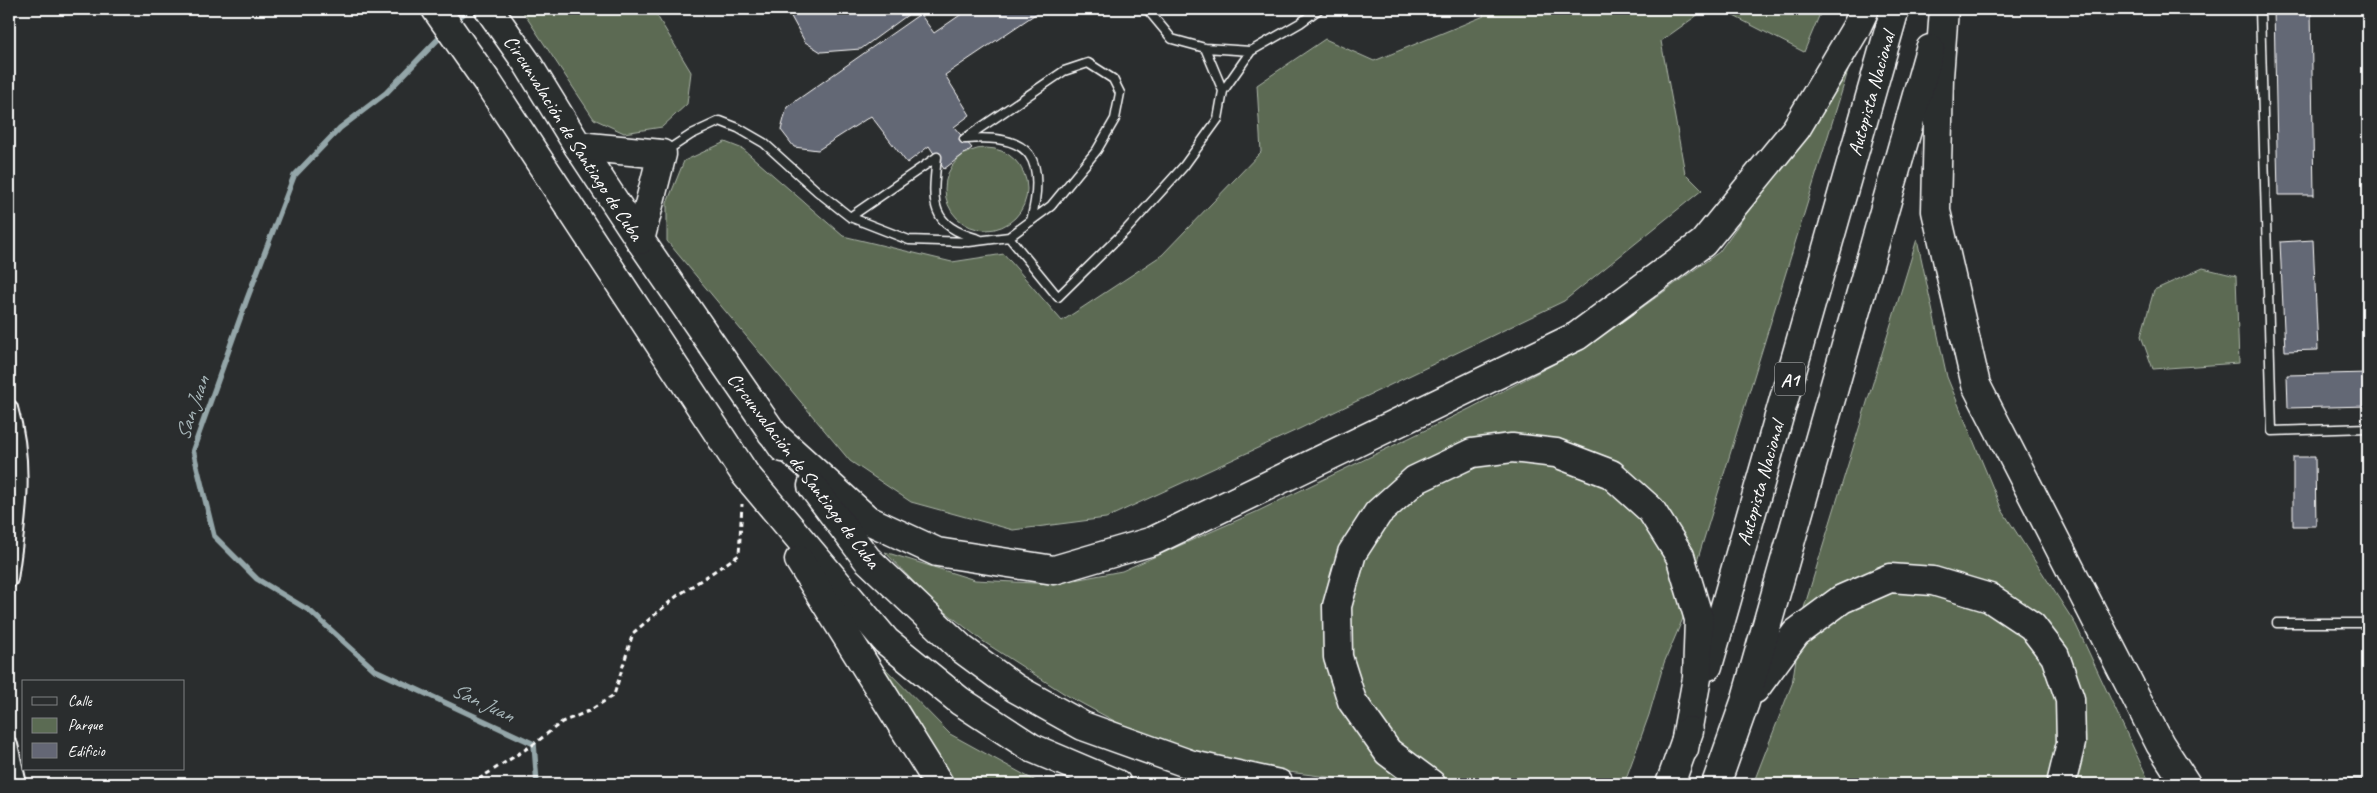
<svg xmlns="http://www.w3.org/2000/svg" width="2377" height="793" font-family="Caveat,sans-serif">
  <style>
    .green { fill: #5b6b53; stroke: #adb5a9 }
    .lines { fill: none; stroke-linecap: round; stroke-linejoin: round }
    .stream { stroke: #94a6a9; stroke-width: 5.5 }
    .building { fill: #646775; stroke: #fff }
    .lane-casing { stroke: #fff; stroke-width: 11 }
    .street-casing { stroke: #fff; stroke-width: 20 }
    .highway-casing { stroke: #fff; stroke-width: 31 }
    .path { stroke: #fff; stroke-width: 3; stroke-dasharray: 5 4; stroke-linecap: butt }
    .lane { stroke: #2a2d2e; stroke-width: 8 }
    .street { stroke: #2a2d2e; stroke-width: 16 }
    .highway { stroke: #2a2d2e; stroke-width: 28 }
    .labels { text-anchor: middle; stroke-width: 4; stroke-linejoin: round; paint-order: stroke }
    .shield { fill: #2a2d2e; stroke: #bfc0c0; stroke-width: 1 }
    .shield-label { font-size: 19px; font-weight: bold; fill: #fff }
    .street-label { font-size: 20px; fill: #fff; stroke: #2a2d2e }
    .water-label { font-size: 21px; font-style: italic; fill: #a6b5b8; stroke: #2a2d2e }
  </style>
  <rect width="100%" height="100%" fill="#2a2d2e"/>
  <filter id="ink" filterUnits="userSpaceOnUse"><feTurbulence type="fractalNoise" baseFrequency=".02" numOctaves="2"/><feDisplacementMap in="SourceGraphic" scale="10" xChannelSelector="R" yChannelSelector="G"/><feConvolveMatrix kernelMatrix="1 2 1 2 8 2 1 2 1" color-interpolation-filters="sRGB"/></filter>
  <g filter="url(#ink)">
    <path class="green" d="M521,9h132l38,63 -4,32 -25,23 -38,6 -30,-14z
      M1480,9h226l-45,32 24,132 17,17 -138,111 -265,128 -193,89 -93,12 -102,-28 -61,-41 -183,-220v-38l17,-42 41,-19 18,7 100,87 109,26 52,-8 58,67 100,-66 99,-103 -4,-67 68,-46 49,22 110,-45z
      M1720,9h102l-18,43z
      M1848,71l-157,510 -7,35 -20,47 -15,52 -25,69h-239l-105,-13 -78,-16 -69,-24 -65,-35 -84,-54 -51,-40 -48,-50 90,28 78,4 69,-13 134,-59 213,-103 121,-64 129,-93z
      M945 189a41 41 0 1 1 82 0a41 41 0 1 1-82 0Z
      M1917,239l30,138 55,133 74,115 71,152 5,7h-399l39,-100 12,-76z
      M2203,268l33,8 3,87 -86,6 -12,-33 13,-46z
      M871,654l79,80 91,50h-88z"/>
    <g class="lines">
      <path class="stream" d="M455,22l13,-13
        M445,32l-59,61 -46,35 -46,48 -47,123 -54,151 21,86 43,43 53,32 65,59 159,74 3,40"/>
    </g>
    <path class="building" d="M792,9h120l-3,5 -48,35 -40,3 -16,-10 -17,-31z
      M969,9h70l1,2 -95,64 25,40 -16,12 18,21 -28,21 -15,-23 -22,17 -36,-47 -53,34 -24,-3 -13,-17 6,-23 133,-93 14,19z
      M2274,9h37l3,186h-36z
      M2313,240l5,110 -33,1 -5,-109z
      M2368,373v33l-80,2 -1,-33z
      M2293,457h22l1,69h-23z
      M2365,679h3v88h-2z"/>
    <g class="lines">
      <defs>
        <path id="lane" d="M1147,9l25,30 33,9 46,3 49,-28 19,-14
          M2260,9l12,422 96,-3
          M1223,91l28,-40
          M966,139c67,-6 80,21 65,82
          M666,151l26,-17 28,-13 18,7 26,15 53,48 33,26 59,23 60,2 40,-5 42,-31 46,-56 18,-31 5,-26 -7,-14 -25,-16 -24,8 -100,68
          M937,157c-5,46 -8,69 42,82
          M850,217l87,-60
          M1009,237l49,60 69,-68 57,-63 34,-47 5,-28 -18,-43
          M2277,623h91
          M2321,783l47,1"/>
        <path id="street" d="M9,408c17,58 8,113 0,171
          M9,745l9,39"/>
        <g id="highway">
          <path d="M436,9l52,74 257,391 141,167 74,60 72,47 85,36"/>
          <path id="s1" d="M489,9l38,54 51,83 62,94 143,208"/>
          <path d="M1944,9l-5,68 -3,134 40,174 184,359 26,40"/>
          <path d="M578,146l84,8 -22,86"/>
          <path d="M772,433l96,87 69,32 117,18 99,-29 424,-205 126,-93 93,-114 60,-101 9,-19"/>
          <path d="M812,486l55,73 95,90 53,39 68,38 109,39 87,19"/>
          <path d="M799,560l140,224"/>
          <path id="s2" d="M1708,666l187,-657"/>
          <path d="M1755,689l41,-56 46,-34 48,-21 43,3 57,17 42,28 23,30 15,43 1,44 -10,41"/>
          <path d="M1431,784l-43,-32 -36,-51 -14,-44 -1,-51 15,-53 26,-40 37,-33 57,-27 40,-5 44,5 55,21 40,36 29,46 19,63 -2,59 -13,71"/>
          <path d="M1670,784l19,-53"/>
          <path d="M1716,784l29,-82 185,-653"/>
        </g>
      </defs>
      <use href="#lane" class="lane-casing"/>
      <use href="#street" class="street-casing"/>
      <use href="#highway" class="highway-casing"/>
      <path class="path" d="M471,784l63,-40 28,-22 27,-11 25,-16 19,-62 44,-37 62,-41 3,-51"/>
      <use href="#lane" class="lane"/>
      <use href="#street" class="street"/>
      <use href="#highway" class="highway"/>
    </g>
  </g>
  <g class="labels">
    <rect class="shield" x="1775" y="362.5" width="30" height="33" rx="4"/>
    <g class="shield-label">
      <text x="1790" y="386">A1</text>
    </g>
    <g class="street-label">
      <text dy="7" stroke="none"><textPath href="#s2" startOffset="595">Autopista Nacional</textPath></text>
      <text dy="7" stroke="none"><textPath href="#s1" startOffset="154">Circunvalación de Santiago de Cuba</textPath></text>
      <text transform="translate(804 470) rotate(53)" y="7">Circunvalación de Santiago de Cuba</text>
      <text dy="7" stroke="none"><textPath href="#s2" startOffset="190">Autopista Nacional</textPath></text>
    </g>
    <g class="water-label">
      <text transform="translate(192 408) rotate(-71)" y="7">San Juan</text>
      <text transform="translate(483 702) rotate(25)" y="7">San Juan</text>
    </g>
  </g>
  <rect width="2377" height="793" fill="none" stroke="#2a2d2e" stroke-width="30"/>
  <rect x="15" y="15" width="2347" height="763" fill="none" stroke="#fff" stroke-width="2" filter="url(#ink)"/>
  <rect x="22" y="680" width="162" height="90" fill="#2a2d2e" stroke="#7f8182"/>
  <rect x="32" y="697" width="25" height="8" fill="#2a2d2e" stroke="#7f8182"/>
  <text x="68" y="706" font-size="15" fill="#ffffff">Calle</text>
  <rect x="32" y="718" width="25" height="15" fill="#5b6b53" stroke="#7f8182"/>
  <text x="68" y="730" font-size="15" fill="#ffffff">Parque</text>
  <rect x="32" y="743" width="25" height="15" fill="#646775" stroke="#7f8182"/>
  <text x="68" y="756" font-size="15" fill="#ffffff">Edificio</text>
</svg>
